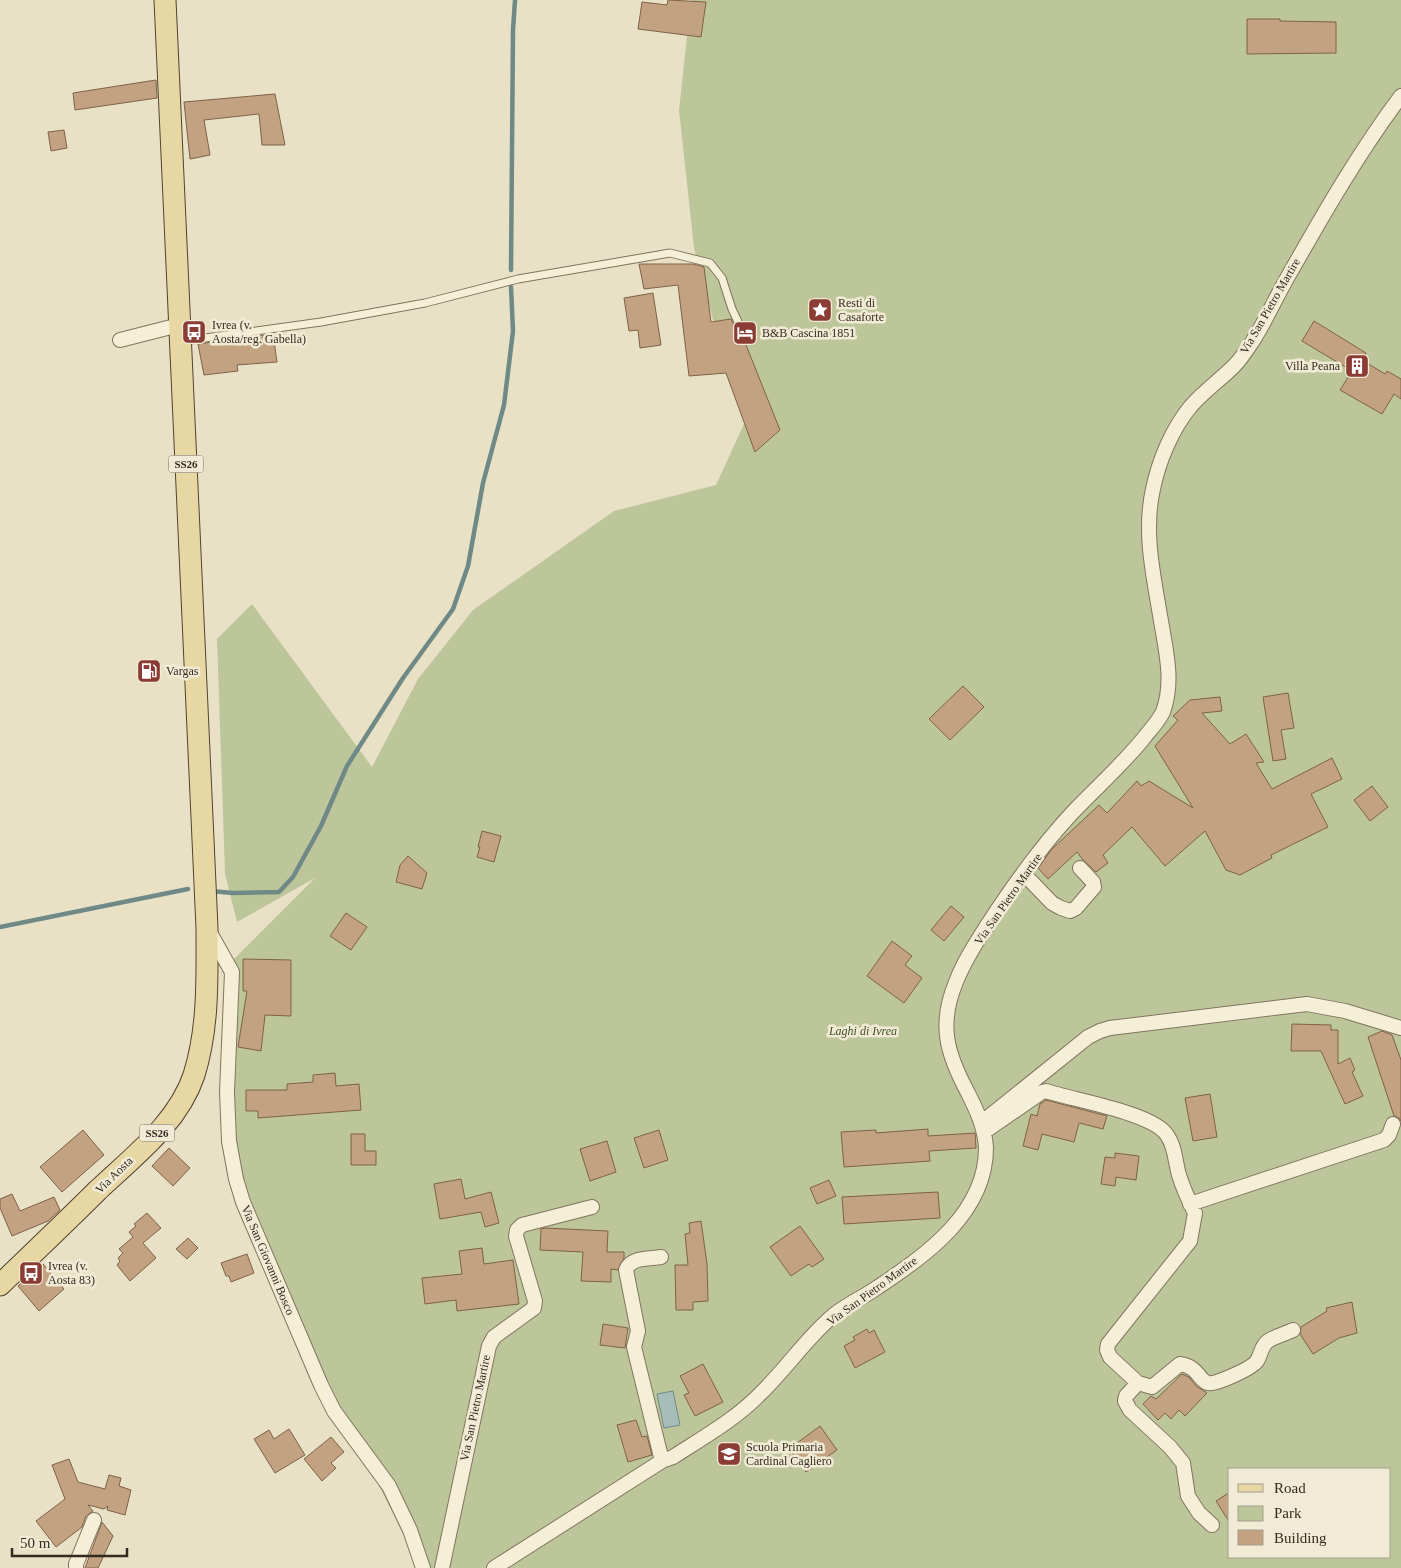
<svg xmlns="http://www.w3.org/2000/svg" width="1401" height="1568" font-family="'Times New Roman',serif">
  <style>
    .green { fill: #bdc69b; fill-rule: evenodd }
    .water { fill: #a7bdb8; stroke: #6f8a86 }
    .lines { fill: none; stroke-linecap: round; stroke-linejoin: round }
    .stream { stroke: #6f8a86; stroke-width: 4.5 }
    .building { fill: #c2a281; stroke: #7e6247 }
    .lane-casing { stroke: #82745e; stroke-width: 9 }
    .street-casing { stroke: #82745e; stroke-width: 16 }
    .primary-casing { stroke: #504332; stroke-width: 23 }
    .lane { stroke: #f5efd8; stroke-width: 7 }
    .street { stroke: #f5efd8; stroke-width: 14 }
    .primary { stroke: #e7d8a3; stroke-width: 21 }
    .labels { text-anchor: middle; stroke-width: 5; stroke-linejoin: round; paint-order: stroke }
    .shield { fill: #f1ebd5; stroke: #6d6556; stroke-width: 1 }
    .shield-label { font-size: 11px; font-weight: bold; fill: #342b20 }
    .poi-label { font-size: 12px; fill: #342b20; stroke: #f1ebd5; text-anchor: start }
    .street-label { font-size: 12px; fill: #342b20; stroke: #f1ebd5 }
    .park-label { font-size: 12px; font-style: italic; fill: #414e29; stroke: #f1ebd5 }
  </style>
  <rect width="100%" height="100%" fill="#e9e1c6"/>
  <path class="green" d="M691,0h710v1568h-974l-14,-14 -71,-143 -77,-147 -32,-71 -10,-130 11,-104 81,-81 -78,44 -12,-48 -8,-235 35,-35 120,163 46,-88 55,-69 141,-99 102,-26 33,-72 -30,-71 -25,-94 -15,-138zM1230,1469h160v88h-160z"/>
  <path class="water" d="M673,1391l7,34 -16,3 -7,-34z"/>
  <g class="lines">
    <path class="stream" d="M511,270l2,-240 2,-30
      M211,891l22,2 46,-1 14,-15 28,-51 26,-60 56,-88 50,-69 15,-43 15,-83 21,-78 9,-74 -2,-44
      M0,927l188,-38"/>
  </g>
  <path class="building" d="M668,0l38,2 -5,35 -63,-8 4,-27 25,3z
    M1247,19h33v2l56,1v31l-89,1z
    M156,80l1,18 -82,12 -2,-17z
    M275,94l10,51h-23l-3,-31 -55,6 6,35 -20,4 -6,-57z
    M64,130l3,18 -16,3 -3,-19z
    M639,264h55l10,3 7,55 20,-3 6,14 5,2 38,95 -25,22 -29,-79 -37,3 -11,-91 -34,4z
    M653,293l8,52 -21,3 -2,-18 -9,1 -5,-33z
    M1314,321l52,32 -4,7 23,14 2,-3 14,8v20l-7,-5 -12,20 -42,-24 12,-19 -50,-30z
    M273,334l4,28 -40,3 1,6 -34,4 -6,-31z
    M963,686l21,21 -34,33 -21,-21z
    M1288,693l6,35 -13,2 5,29 -13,2 -10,-64z
    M1220,697l2,14 -20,2 28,31 16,-10 18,28 -8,1 16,26 60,-31 10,21 -31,15 17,33 -57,28 1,3 -32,17 -14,-5 -21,-39 -40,35 -33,-39 -29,28 5,8 -12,9 -13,-12 -6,-8 -29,27 -10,-11 14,-19 47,-44 8,8 30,-32 4,5 8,-5 44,27 -38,-62 23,-26 -5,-4 17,-16z
    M1372,786l16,21 -18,14 -16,-21z
    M482,831l19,5 -7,26 -17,-5 3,-10h-2z
    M408,856l19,17 -5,16 -26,-7 4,-17z
    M951,906l13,11 -20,24 -13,-11z
    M346,913l21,14 -16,23 -21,-14z
    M892,941l20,15 -7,9 17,13 -18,25 -37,-27z
    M243,959l48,1v56l-26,-1 -4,36 -23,-4 9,-56h-4z
    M1292,1024l39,1v5h7v34l12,-6 5,12 -3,2 11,24 -18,8 -24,-53h-30z
    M1382,1031l10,4 9,25v61l-2,-3 -5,-2 -26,-79z
    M335,1073l1,13 23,-2 2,26 -103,8v-7h-12v-21h41v-6l26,-2v-7z
    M1210,1094l7,43 -24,4 -8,-43z
    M1046,1100l61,16 -4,13 -24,-6 -5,19 -32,-8 -4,16 -15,-4 8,-32 6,2 3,-12z
    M928,1129v7l47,-3 1,15 -47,3 1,10 -86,6 -3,-35 35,-2v3z
    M83,1130l21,25 -42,37 -22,-25z
    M659,1130l9,30 -24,8 -10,-30z
    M351,1134h14v17h11v14h-25z
    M607,1141l9,31 -26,9 -10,-32z
    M169,1148l21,20 -17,18 -21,-20z
    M1115,1153l24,3 -3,24 -20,-3 -1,9 -14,-2 4,-27 10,1z
    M461,1179l4,20 26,-7 8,31 -14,4 -4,-15 -41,7 -6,-35z
    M829,1180l7,16 -19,8 -7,-16z
    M938,1192l2,26 -96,6 -2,-27z
    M12,1194l8,17 34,-14 6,13 -12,11 -36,15 -12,-28v-9z
    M147,1213l14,15 -18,15 13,15 -26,23 -13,-16 3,-4 -2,-3 5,-5 -4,-4 14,-12 -4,-5 7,-6 -2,-2z
    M701,1221l6,43 1,37 -15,1v8h-17l-1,-45h13l-3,-31 5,-1 -1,-10z
    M800,1226l24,33 -12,8 -3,-3 -18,12 -21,-29z
    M545,1228l63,3 -1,21h17v6l-6,12 -7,-1v13l-30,-1 2,-29 -43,-2 1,-21z
    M188,1238l10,10 -11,11 -11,-10z
    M482,1248l2,16 29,-4 6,44 -62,7 -1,-11 -31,4 -3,-26 40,-4 -3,-23z
    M247,1254l7,19 -23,9 -2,-6h-3l-5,-13z
    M43,1264l21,25 -25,22 -21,-25z
    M1352,1302l5,31 -18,5 -26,16 -13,-20 1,-7 26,-16 -1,-3z
    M603,1324l25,4 -3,20 -25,-3z
    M867,1329l2,4 5,-3 11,22 -30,16 -11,-22 11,-6 -2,-3z
    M703,1364l20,38 -28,14 -11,-21 5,-2 -9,-17z
    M1182,1374l7,3 7,9 11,7 -22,23 -6,-6 -8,9 -6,-6 -7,7 -15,-16 8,-8 5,3z
    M636,1420l6,17 5,-1 5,19 -24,7 -11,-37z
    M820,1426l17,24 -31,22 -17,-23z
    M289,1429l16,26 -30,18 -21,-34 15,-9 5,9z
    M331,1437l13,15 -13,11 5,5 -14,13 -18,-22z
    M69,1459l9,23 27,7 4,-14 12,3 -2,8 12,4 -6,25 -18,-5 1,-4 -4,3 -16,-4 5,6 -7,5 -4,11 -26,20 -20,-26 29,-22 -13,-34z
    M1230,1492v31l-14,-22z
    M102,1522l11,14 -15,32h-13z"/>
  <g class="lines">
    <defs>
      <path id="lane" d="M183,341l138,-19 104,-19 93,-24 152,-26 40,10 12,15 10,31 10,21"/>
      <path id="street" d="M120,340l59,-15
        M1023,873l29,30 9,5 9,3 6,-3 18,-21 -1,-5 -13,-14
        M209,931l23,41 -5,120 2,49 7,38 7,23 78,183 13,26 55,75 21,44 13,38
        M981,1123l107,-86 12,-6 10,-3 197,-24 38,7 56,17
        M984,1132l58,-40 4,-1c27,9 107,22 121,44 8,11 8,26 12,40 4,13 10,26 16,38l-5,28 -82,103 -1,6 3,7 28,26 14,4 28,-23c19,3 18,16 28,19 8,2 44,-15 49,-22 4,-6 4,-15 11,-20 8,-5 17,-7 25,-11
        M1190,1204l194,-64 5,-5 4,-11
        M661,1257c-12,2 -31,0 -35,13l12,61 -4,16 28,114
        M1138,1383l-12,13 -1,5 5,9 40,37 13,16 5,33 11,17 13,12
        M76,1568v-4l18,-44
        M442,1568l47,-222 5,-9 40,-29 1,-7 -19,-65 1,-6 5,-5 70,-18
        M494,1568l168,-107 11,-4c31,-20 63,-38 88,-64 26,-25 46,-56 74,-79 14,-11 29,-17 43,-27 48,-32 108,-74 108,-139 -1,-20 -9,-37 -18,-55 -21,-39 -30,-68 -12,-111 8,-21 20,-39 32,-58 26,-40 54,-79 86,-113 23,-24 48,-46 69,-72 7,-9 15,-17 20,-27 11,-30 3,-61 -2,-91 -7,-43 -18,-88 -8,-132 6,-29 19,-60 38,-83 13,-15 29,-26 43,-40 8,-8 14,-18 20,-27 13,-21 23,-44 36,-66 34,-60 69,-121 111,-177"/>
      <path id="primary" d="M0,1285c33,-32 66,-63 98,-95 36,-34 80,-67 96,-115 15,-48 13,-98 13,-147l-42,-928"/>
    </defs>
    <use href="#lane" class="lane-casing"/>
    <use href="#street" class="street-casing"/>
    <use href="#primary" class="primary-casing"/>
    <use href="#lane" class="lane"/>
    <use href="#street" class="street"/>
    <use href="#primary" class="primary"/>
  </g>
  <defs>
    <symbol id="sight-square" viewBox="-11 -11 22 22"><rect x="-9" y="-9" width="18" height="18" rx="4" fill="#8a3c35" stroke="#f1ebd5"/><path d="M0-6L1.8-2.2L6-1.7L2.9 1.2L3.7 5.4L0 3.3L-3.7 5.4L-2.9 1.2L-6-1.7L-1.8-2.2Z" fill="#fff"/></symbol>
    <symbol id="bus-square" viewBox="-11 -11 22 22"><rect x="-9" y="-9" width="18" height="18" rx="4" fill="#8a3c35" stroke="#f1ebd5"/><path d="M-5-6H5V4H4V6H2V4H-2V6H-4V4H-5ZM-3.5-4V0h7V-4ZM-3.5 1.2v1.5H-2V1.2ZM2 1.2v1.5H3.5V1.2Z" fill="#fff"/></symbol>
    <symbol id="hotel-square" viewBox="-11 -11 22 22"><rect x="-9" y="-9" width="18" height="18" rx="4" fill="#8a3c35" stroke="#f1ebd5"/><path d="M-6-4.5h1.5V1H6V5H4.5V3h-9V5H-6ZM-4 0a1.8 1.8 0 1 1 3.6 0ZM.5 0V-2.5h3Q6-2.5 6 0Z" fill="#fff"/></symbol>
    <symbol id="building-square" viewBox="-11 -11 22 22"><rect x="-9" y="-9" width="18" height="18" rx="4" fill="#8a3c35" stroke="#f1ebd5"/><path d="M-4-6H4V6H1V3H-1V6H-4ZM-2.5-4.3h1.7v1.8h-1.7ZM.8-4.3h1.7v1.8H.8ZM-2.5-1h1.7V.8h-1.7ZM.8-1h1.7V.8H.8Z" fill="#fff"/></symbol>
    <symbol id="fuel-square" viewBox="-11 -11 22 22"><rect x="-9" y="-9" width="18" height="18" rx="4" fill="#8a3c35" stroke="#f1ebd5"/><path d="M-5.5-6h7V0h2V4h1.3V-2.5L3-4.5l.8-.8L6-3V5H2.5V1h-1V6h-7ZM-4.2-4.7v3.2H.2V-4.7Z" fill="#fff"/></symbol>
    <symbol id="school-square" viewBox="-11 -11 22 22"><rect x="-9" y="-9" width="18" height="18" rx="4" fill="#8a3c35" stroke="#f1ebd5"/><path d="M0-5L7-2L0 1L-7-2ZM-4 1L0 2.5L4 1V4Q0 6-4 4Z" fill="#fff"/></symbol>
  </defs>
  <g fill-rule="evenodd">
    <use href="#sight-square" x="806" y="296" width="28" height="28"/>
    <use href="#bus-square" x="180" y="318" width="28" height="28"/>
    <use href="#hotel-square" x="731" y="319" width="28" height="28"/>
    <use href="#building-square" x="1343" y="352" width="28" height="28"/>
    <use href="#fuel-square" x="135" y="657" width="28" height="28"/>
    <use href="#bus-square" x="17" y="1259" width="28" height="28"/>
    <use href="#school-square" x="715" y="1440" width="28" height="28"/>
  </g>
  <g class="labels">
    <g class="shield">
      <rect x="168.5" y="455.5" width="35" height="17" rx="4"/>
      <rect x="139.5" y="1124.5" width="35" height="17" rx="4"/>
    </g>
    <g class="shield-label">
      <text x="186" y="468">SS26</text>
      <text x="157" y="1137">SS26</text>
    </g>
    <g class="poi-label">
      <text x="838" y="307">Resti di<tspan x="838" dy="14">Casaforte</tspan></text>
      <text x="212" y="329">Ivrea (v.<tspan x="212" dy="14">Aosta/reg. Gabella)</tspan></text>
      <text x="762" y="337">B&amp;B Cascina 1851</text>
      <text x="1340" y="370" text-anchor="end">Villa Peana</text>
      <text x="166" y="675">Vargas</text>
      <text x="48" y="1270">Ivrea (v.<tspan x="48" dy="14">Aosta 83)</tspan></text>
      <text x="746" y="1451">Scuola Primaria<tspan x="746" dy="14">Cardinal Cagliero</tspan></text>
    </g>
    <g class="street-label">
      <text transform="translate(1270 306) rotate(-60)" y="4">Via San Pietro Martire</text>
      <text transform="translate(1008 899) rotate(-55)" y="4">Via San Pietro Martire</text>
      <text transform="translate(114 1175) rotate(-44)" y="4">Via Aosta</text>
      <text transform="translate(268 1260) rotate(67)" y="4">Via San Giovanni Bosco</text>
      <text transform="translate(872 1291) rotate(-36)" y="4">Via San Pietro Martire</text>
      <text transform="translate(475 1408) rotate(-78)" y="4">Via San Pietro Martire</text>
    </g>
    <g class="park-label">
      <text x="863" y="1035">Laghi di Ivrea</text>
    </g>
  </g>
  <rect x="1228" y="1468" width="162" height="90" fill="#f1ebd5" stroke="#a59e8d"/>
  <rect x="1238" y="1484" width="25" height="8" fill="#e7d8a3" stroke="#a59e8d"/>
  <text x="1274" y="1493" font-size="15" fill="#342b20">Road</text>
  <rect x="1238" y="1506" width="25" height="15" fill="#bdc69b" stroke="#a59e8d"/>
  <text x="1274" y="1518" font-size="15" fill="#342b20">Park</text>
  <rect x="1238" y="1530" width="25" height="15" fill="#c2a281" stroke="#a59e8d"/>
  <text x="1274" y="1543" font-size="15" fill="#342b20">Building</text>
  <path d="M12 1548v8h115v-8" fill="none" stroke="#342b20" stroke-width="2.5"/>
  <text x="20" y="1548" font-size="15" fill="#342b20" stroke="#f1ebd5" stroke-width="4" paint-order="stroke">50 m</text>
</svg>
